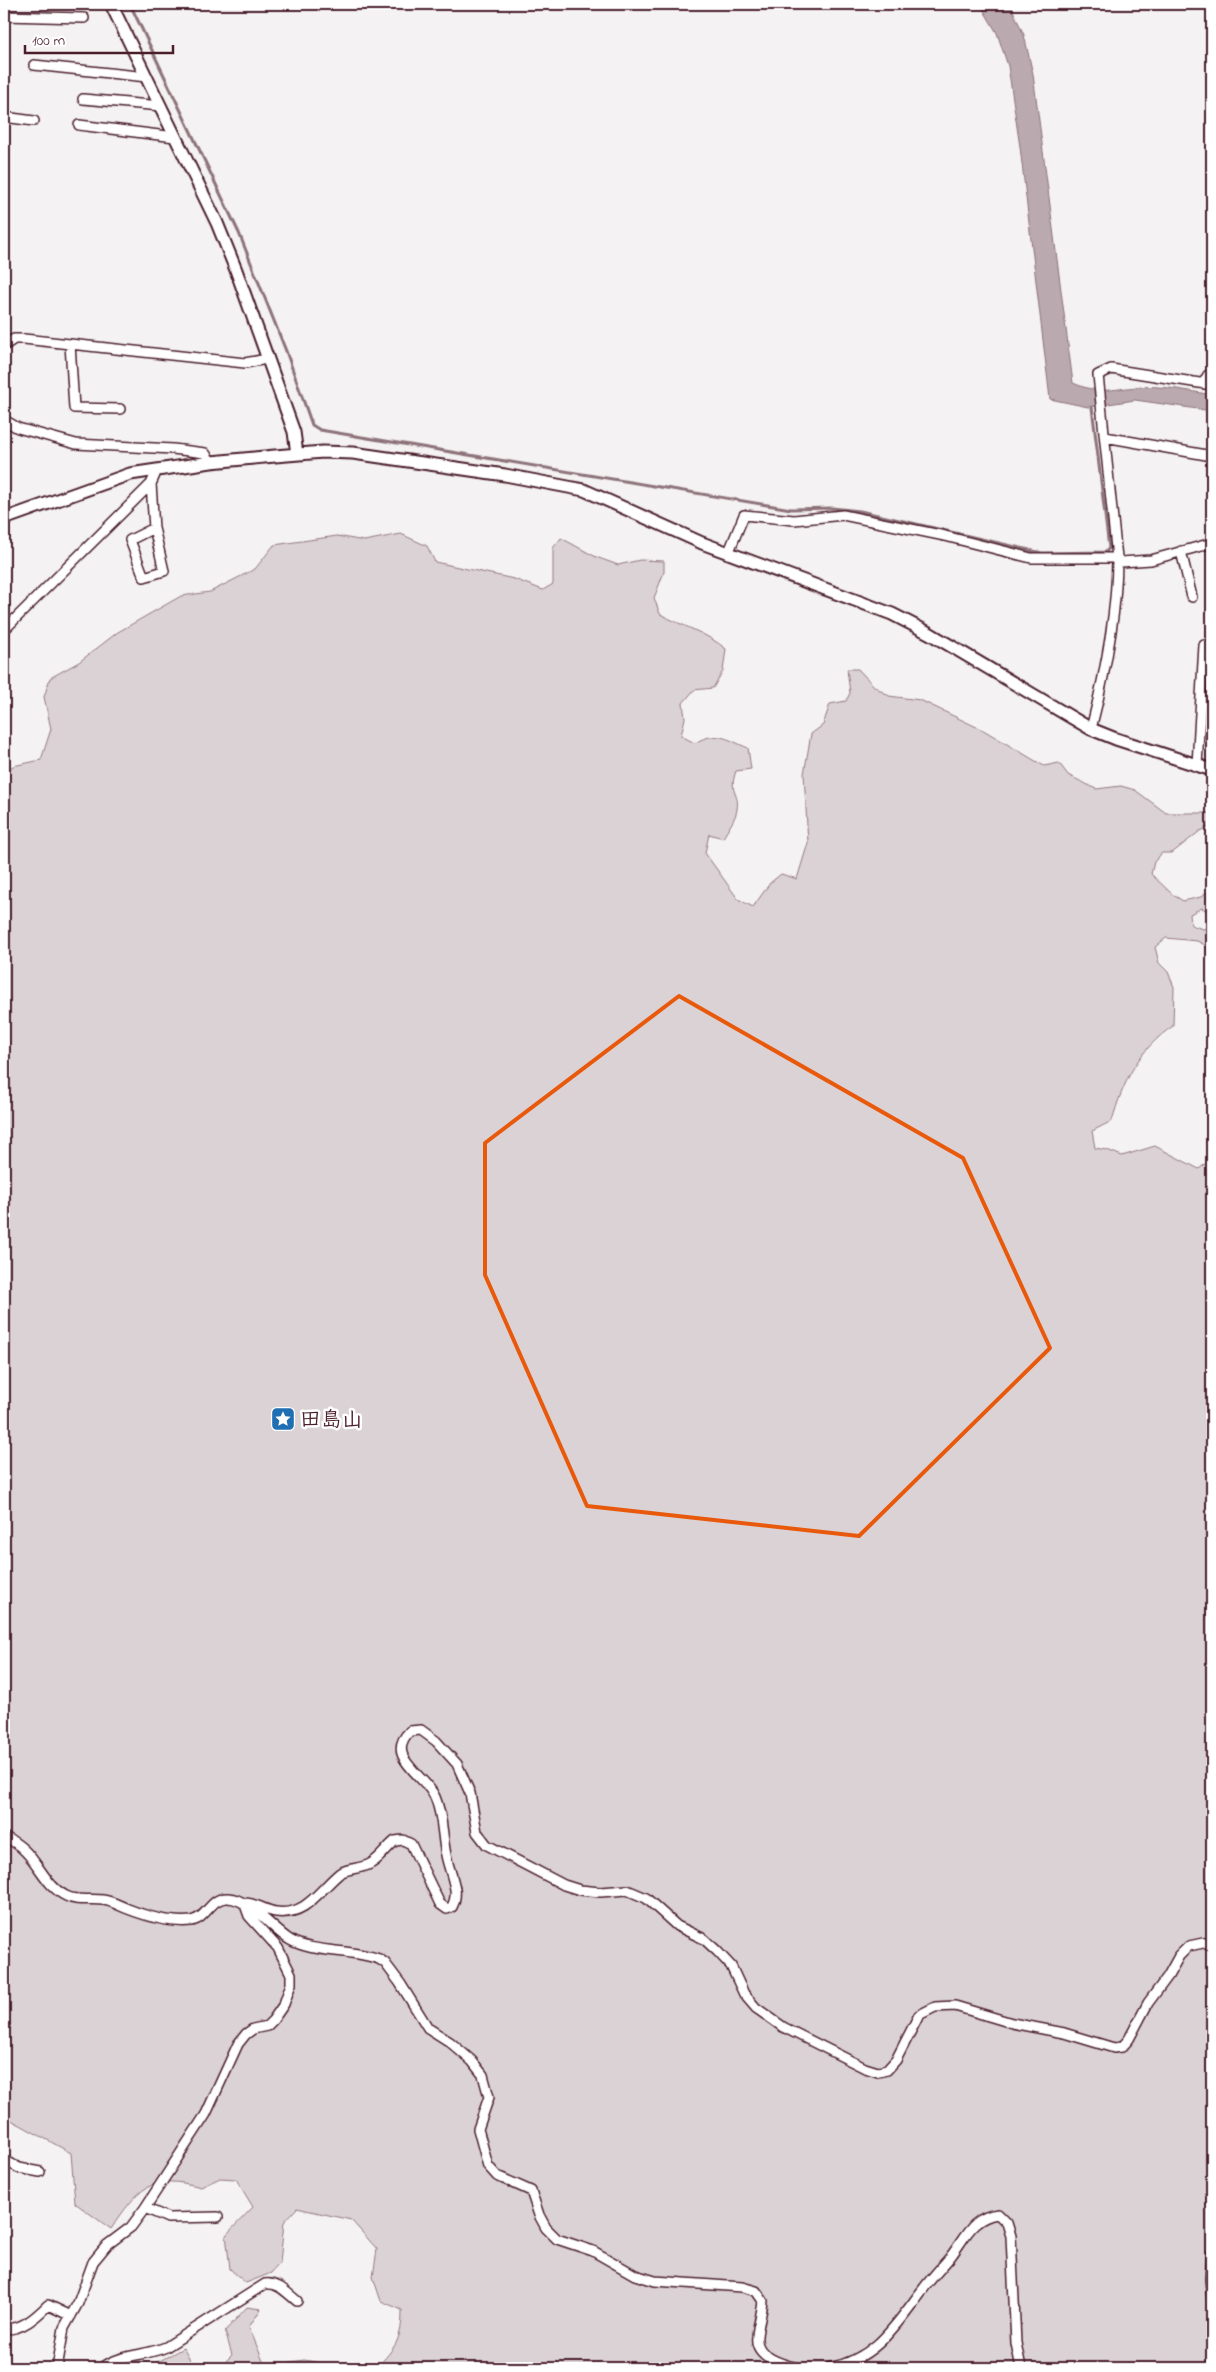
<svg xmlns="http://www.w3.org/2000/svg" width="1216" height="2372" font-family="'Indie Flower','Klee One',sans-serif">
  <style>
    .green { fill: #dbd2d5; stroke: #927880 }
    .water { fill: #baa9ae; stroke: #8d727a }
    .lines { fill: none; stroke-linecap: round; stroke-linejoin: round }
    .stream { stroke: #8d727a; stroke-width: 3 }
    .minor-casing { stroke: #4a1f2b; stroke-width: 12 }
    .tertiary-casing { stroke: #4a1f2b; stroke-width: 15 }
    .minor { stroke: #fff; stroke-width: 9 }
    .tertiary { stroke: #fff; stroke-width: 11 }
    .marked { fill: none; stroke: #e8590c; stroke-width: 4; stroke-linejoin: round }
    .labels { text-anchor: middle; stroke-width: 5; stroke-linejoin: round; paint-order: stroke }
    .poi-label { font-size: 21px; font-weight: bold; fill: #4a1f2b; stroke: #fff; text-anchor: start }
  </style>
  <rect width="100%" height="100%" fill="#f4f2f2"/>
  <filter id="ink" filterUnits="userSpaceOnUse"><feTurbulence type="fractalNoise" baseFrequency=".02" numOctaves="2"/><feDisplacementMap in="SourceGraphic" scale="10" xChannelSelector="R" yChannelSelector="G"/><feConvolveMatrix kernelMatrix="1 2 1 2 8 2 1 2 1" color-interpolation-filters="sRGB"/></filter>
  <g filter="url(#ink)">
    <path class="green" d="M401,534l26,12 8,16 79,17 29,11 10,-6v-36l8,-10 35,19 22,8 22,-5 24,1v11l-10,26 6,16c22,12 47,19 66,35l-3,22 -10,17 -19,2 -11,13 2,15 -4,18 14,7c21,-13 32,-4 53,5l3,21 -15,2c-8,22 4,22 1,38 -1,10 -10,21 -14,29l-14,-4 -4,19 33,46 15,8 17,-24 11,-9 16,5 11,-36 -4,-69 7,-40 12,-9 7,-21 16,-3 4,-8 -3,-24h11l16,17 15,10 31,4 65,31 59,35 15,-3 9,12 28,14 25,-3 14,4 31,23h46v13l-12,5 -28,22h-10l-8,9 -3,12 21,20 11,7 18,-4 11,-9v26l-10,-6 -12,6 1,11 12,4 9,-2v34l-7,-16 -8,-4 -31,-3 -11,9 4,16 9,9 6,15 -1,39c-35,24 -50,56 -61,95l-20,10 3,17 12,2 15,6 33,-10 44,23 10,-8 3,-20v1227h-836c20,-21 26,-29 26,-58l-21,-9 -8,-24 4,-28 -26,-29 -54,-12 -13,14 -4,41 -9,10 -25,10 -16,-14 -4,-34 27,-28 -17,-28 -16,-1 -19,9c-51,-14 -62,1 -90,42l-36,-26 -4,-50 -67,-37v-1344l9,-6 28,-6 10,-31 -7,-32 6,-19 29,-16 39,-30 63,-36 29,-4 45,-23 19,-24 63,-9 27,5z
      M247,2307l14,2 -12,18 16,39 39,-6 45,8h-142l14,-2 11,-11 -7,-24z
      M183,2348l12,20h-70l11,-6 20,1z"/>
    <path class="water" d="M980,4h30l14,31 9,39 40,309c28,12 37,6 65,4 22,-2 52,4 74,8v16l-77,-11 -47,7 -38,-8 -30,-252 -12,-81 -11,-33z"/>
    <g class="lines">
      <path class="stream" d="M130,4l109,229 47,118 26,74 8,5 471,79 41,-1 28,3 182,42 64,-1 3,-4 -17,-141"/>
      <defs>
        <path id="minor" d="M4,16l80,2
          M34,65l113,12
          M83,99l78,7
          M4,117l30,4
          M79,125l96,12
          M70,344l4,64 46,1
          M4,346l10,-7h10l221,24 22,-4
          M1203,384l5,-9 4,-1
          M4,420l14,8 58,16 97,5 32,4 6,9
          M1105,437l107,19
          M151,484l3,44 10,43 -20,6 -14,-37 24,-12
          M1181,551l11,46
          M728,554l16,-39 50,5 49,-5 102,21 86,22h86l4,4 30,-2 61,-17
          M4,630l147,-146 4,-9 -1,-5
          M1091,729c13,-51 26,-118 26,-171l-19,-183 13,-6 101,16
          M1197,765l7,-120
          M4,1837c33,13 36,46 62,59 11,6 25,2 37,4 9,1 17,6 25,9 18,7 43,14 63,12 16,-2 19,-24 37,-23 22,1 44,31 62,42 22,13 63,9 89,19l6,4 15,20 28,45 22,14 22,19 11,14 6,22 -11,32 10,37 9,10 34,15 8,24 7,13 11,11 36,12 42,24 20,6 87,6 14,4 7,10c-1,12 -5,23 -6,35 -3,21 26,29 42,32
          M243,1903c12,-1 22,8 33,9 31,4 43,-22 64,-39 9,-5 18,-4 28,-8 12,-5 17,-16 27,-24l8,-1 8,4 29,60 7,5 5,-2c3,-6 4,-11 3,-18 -2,-12 -7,-23 -9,-34 -4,-19 -3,-40 -11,-58 -9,-21 -52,-40 -25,-66l11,-1 15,11 21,23 13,29 7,39 10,13 77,40 16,5 20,2 27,-2 19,8 31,28 27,13 13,12 14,15 13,28 12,14 27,19 82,41 13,4 9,-2 9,-10 23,-45 16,-8 20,-1 57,17 52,10 50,15 8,-1 7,-8 19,-36 20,-27 11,-20 10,-10 14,-3h9
          M4,2160l15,8 21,4
          M145,2208l23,10 50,-1
          M1212,2253l-2,26 2,19
          M4,2329c18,1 32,-12 44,-24l23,11
          M57,2368l7,-40 14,-25 15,-41 14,-17 24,-18 14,-19 61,-94 32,-70 8,-10 7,-5 14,-3 6,-6 11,-16 7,-20v-10l-13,-26 -29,-32 -4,-11
          M102,2368c18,-14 43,-12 64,-21l99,-63c13,-2 22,9 32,17
          M829,2368c48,-9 67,-44 95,-80 8,-11 18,-21 27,-32 14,-18 21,-39 47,-42l9,9 4,13 5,107 5,25
          M1208,2368l4,-4"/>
        <path id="tertiary" d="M111,4l106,219 19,47 58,162 3,22
          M4,519l126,-45 81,-12 64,-6 48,-4 30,1 152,22 79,15 118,53 190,71 37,19 162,96 25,10 96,31"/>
      </defs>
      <use href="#minor" class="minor-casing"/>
      <use href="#tertiary" class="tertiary-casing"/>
      <use href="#minor" class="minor"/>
      <use href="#tertiary" class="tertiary"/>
    </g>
  </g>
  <path class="marked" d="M679,996l284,162 87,190 -191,188 -272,-30 -102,-231v-132z"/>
  <defs>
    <symbol id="sight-square" viewBox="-11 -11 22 22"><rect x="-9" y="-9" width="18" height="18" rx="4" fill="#1f6fb2" stroke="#fff"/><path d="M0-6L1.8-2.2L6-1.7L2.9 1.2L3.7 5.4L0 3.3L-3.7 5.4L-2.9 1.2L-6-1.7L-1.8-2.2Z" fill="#fff"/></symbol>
  </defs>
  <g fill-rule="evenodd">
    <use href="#sight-square" x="269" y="1405" width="28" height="28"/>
  </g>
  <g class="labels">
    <g class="poi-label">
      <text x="300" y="1426">田島山</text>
    </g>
  </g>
  <rect width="1216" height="2372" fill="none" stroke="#fff" stroke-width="20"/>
  <rect x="10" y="10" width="1196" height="2352" fill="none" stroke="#4a1f2b" stroke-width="2" filter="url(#ink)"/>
  <path d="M25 45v8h148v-8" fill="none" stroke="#4a1f2b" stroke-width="2.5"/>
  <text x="32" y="45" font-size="15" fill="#4a1f2b" stroke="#ffffff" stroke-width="4" paint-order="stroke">100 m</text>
</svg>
